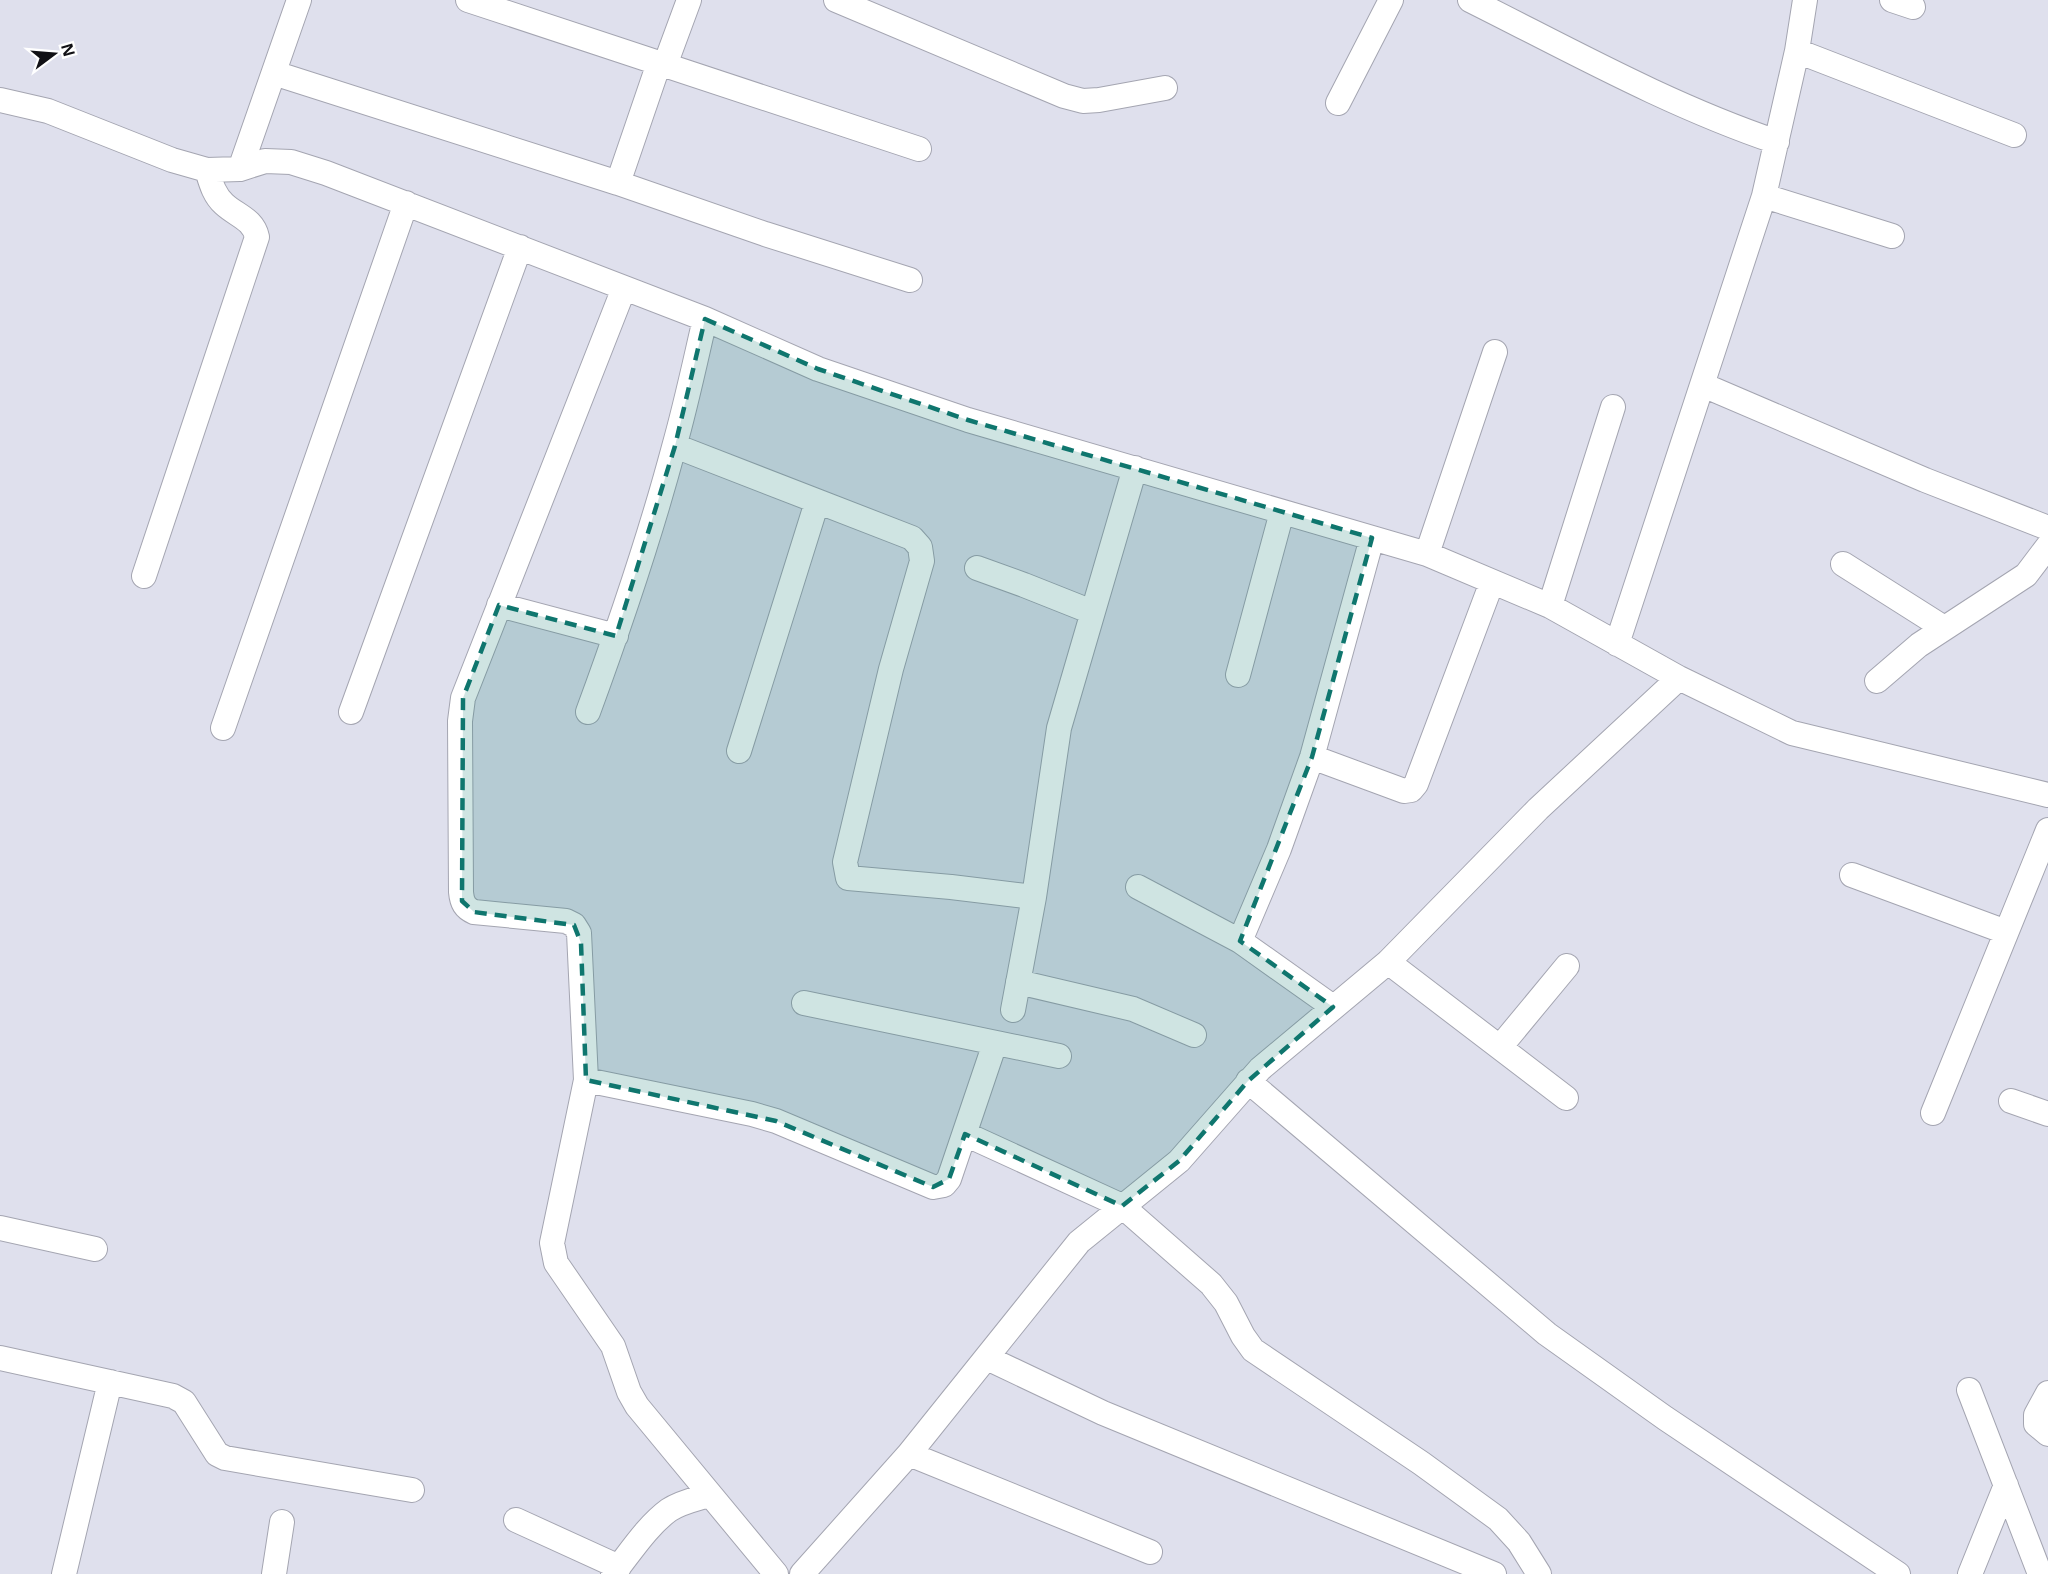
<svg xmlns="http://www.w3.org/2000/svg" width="2048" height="1574" font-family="'Noto Sans',sans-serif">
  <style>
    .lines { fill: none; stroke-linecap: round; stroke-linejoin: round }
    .minor-casing { stroke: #a4a5b1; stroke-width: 26 }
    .minor { stroke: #fff; stroke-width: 24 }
    .marked { fill: #0f766e; fill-opacity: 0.2; stroke: #0f766e; stroke-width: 4.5; stroke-dasharray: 12 8; stroke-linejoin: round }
  </style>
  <rect width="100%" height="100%" fill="#dfe0ed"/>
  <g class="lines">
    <defs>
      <path id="minor" d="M468,0l451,149
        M836,0l228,96 19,5 16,-1 66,-12
        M1470,0c100,50 200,106 307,142
        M1892,0l21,7
        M1797,51l217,84
        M665,65l24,-65
        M274,73l344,110 147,51 145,46
        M0,100l48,11 124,49 35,10 33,-1 25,-8 26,1 35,11 379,146 113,50 150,51 459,134 123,52 129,72 113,55 256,62
        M1338,103l53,-103
        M240,169l59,-169
        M618,183l41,-120
        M1764,196l128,40
        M624,288l-161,410 -3,23 1,171c1,11 4,16 13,20l92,9 8,4 5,8 7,147 -34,163 4,20 57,83 16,46 8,14 139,168
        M1703,385l222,95 123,48
        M675,446l237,92 8,9 2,14 -31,108 -46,193 3,16 103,9 83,10
        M1427,554l68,-202
        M1843,564l101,64
        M977,568l47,17 68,27
        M144,576l113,-339c-4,-18 -20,-21 -33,-33 -10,-9 -13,-21 -17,-34
        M499,605l117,31
        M1550,606l63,-199
        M1617,644l147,-448 33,-145 8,-51
        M1238,675l44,-163
        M1877,681l42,-36 107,-70 22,-29
        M351,712l169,-465
        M588,712c32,-87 62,-175 86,-265 12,-42 21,-85 31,-128
        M223,728l183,-525
        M739,751l78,-249
        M1312,757l92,34 7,-1 5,-6 76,-202
        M1852,875l154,57
        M1138,887l102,54 93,66
        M1240,941l39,-92 33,-92 60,-219
        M1388,962l178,136
        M1018,982l115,27 61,26
        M804,1003l255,53
        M1013,1010l21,-113 25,-169 76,-260
        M1500,1047l67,-81
        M586,1080l166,34 24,7 157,66 11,-2 5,-6 46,-136
        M1248,1081l299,253 118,84 233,156
        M2011,1101l37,13
        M1933,1113l115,-283
        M965,1134l157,72 89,78 15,19 17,33 10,14 168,113 77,56 21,23 20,32
        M0,1228l95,21
        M0,1358l173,38 11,6 33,52 8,4 187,32
        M987,1358l116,55 391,161
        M1969,1390l71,184
        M2048,1393l-12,22v9l12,10
        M909,1454l241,98
        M516,1520l103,47
        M64,1574l46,-192
        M274,1574l8,-52
        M613,1574c17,-21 34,-48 56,-64 12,-8 27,-11 40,-15
        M802,1574l107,-120 170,-212 100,-81 81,-92 128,-107 150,-153 141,-131
        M1970,1574l36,-89"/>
    </defs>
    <use href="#minor" class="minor-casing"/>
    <use href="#minor" class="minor"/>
  </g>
  <path class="marked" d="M705,319l113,50 150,51 404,118 -60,219 -72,184 93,66 -85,74 -69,80 -57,45 -157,-72 -16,45 -16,8 -157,-66 -190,-41 -5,-137 -7,-18 -100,-13 -12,-11 1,-203 36,-93 117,31 59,-190z"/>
  <g transform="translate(54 54) rotate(74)" stroke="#ffffff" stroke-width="4.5" paint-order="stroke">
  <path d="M0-4.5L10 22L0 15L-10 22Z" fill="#111115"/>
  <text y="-9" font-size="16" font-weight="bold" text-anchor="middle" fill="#111115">N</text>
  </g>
</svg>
